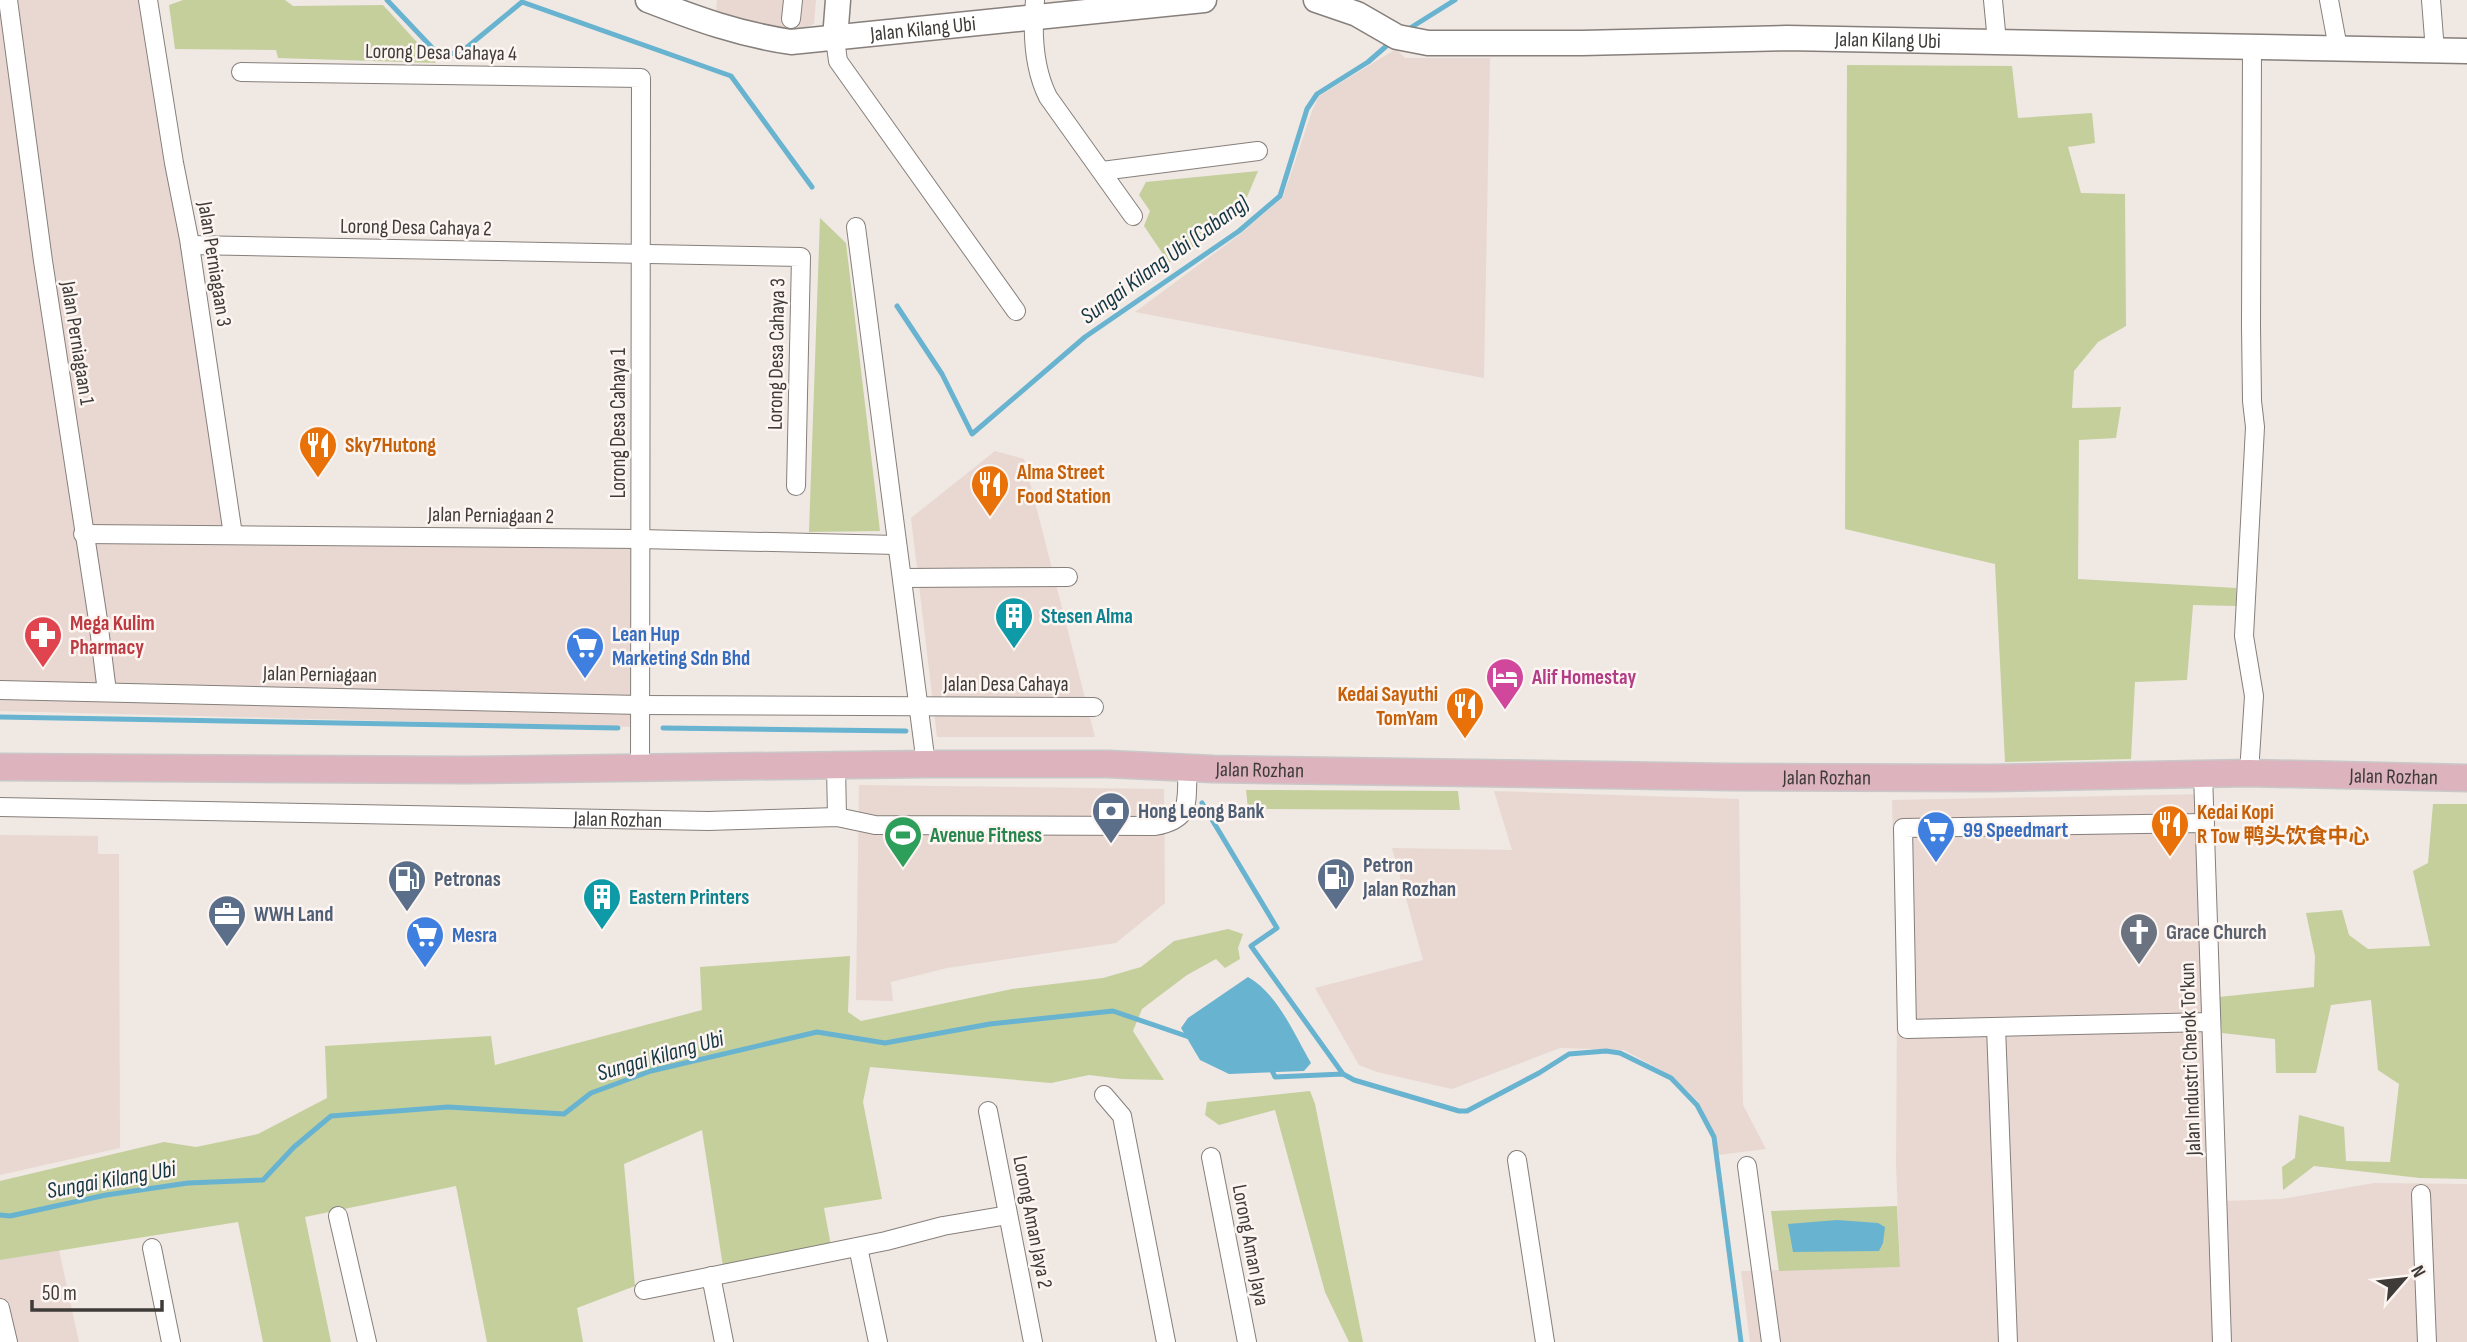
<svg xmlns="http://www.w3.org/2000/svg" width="2467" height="1342" font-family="'Sofia Sans Condensed','Noto Sans SC',sans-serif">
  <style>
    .built { fill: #e8d8d1 }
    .green { fill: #c4cf9c }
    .water { fill: #68b3d0 }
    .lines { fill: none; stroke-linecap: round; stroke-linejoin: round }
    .stream { stroke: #68b3d0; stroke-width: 5 }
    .street-casing { stroke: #867f7b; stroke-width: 20 }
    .secondary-casing { stroke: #867f7b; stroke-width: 27 }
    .primary-casing { stroke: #c9c8c8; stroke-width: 29 }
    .street { stroke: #fff; stroke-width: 18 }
    .secondary { stroke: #fff; stroke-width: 24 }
    .primary { stroke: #ddb3be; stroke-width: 26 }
    .labels { text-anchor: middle; stroke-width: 5; stroke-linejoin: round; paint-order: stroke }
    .street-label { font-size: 21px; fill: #3e3b39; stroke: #fdf5f1 }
    .food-label { font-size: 21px; font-weight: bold; fill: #c56008; stroke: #fdf5f1; text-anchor: start }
    .culture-label { font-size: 21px; font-weight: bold; fill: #0d838f; stroke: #fdf5f1; text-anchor: start }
    .health-label { font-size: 21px; font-weight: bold; fill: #be3a42; stroke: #fdf5f1; text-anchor: start }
    .shop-label { font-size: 21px; font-weight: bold; fill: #366cbe; stroke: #fdf5f1; text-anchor: start }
    .hotel-label { font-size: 21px; font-weight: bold; fill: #b23c85; stroke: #fdf5f1; text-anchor: start }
    .service-label { font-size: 21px; font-weight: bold; fill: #4e5e75; stroke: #fdf5f1; text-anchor: start }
    .leisure-label { font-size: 21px; font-weight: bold; fill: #27864d; stroke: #fdf5f1; text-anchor: start }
    .worship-label { font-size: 21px; font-weight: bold; fill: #5b616d; stroke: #fdf5f1; text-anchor: start }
    .water-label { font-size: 23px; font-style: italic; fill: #143744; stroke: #fdf5f1 }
  </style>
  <rect width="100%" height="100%" fill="#f0e8e3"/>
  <path class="built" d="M0,0h148l76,543 409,3 -1,181 -632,-16z
    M717,0h99l-2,24 -19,8 -23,-2 -56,-17z
    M1396,49l9,9h85l-6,320 -349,-66 104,-77 44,-38 29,-86 7,-15z
    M995,451l29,8 71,278h-158l-26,-219z
    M859,785l305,4 1,114 -49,40 -169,25 -56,14 2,19 -37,-1z
    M1494,791l245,8 4,306 23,44 -48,6 -2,-18 -18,-36 -26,-25 -48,-26 -64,-2 -108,41 -75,-17 -18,-7 -44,-77 108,-28 -31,-112 120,2z
    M2212,794l11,407 58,-2 93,-16 93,1v158h-717l-9,-71 159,-4 -4,-102 1,-151 -5,-214z
    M0,835l98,1v18h21l1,294 -120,27z
    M59,1250l20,92h-79v-82z"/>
  <path class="green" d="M183,0h102l8,6 90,-1 53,58 -158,-5 -2,-8 -101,-1 -6,-44z
    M1847,65l165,1 6,52 74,-5 3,30 -27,4 13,46 44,1 1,132 -28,16 -24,29 -2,37 49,-1 -5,31 -37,2 -1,139 158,9 1,18 -44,-1 -6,75 -52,2 -4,77 -126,3 -10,-198 -150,-35z
    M1258,171l-19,45 -70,47 -25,-37 6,-15 -11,-16 7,-13z
    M820,218l26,25 34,288 -71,1z
    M1246,790l212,1 2,19 -212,-1z
    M2433,804h34v375l-47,-1 -106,-12 -31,24 -1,-23 13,-9 4,-43 45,12 2,34 44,1 9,-78 -21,-14 -7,-70 -40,5 -15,68h-40l-1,-34 -53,-6 -3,-36 95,-10 1,-31 -9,-43 36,-3 7,25 19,14 62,-3 -17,-75 15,-8z
    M1228,929l15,5 -5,14 2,11 -15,9 -9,-9 -29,16 -45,34 -9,22 31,49 -42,-1 -33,-4 -38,8 -181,-16 -7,35 19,97 -58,9 7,38 -108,21 -21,-137 -78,34 11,122 -58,22 6,34h-96l-31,-156 -151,31 26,125h-68l-25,-120 -238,38v-79l164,-39 32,5 62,-13 69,-36 -2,-52 166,-10 4,29 207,-55 -2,-43 150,-11 -2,56 13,9 151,-32 91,-11 38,-11 33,-26z
    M1310,1091l5,13 48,238h-14l-24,-50 -50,-182 -56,15 -14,-10 2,-13z
    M1897,1206l3,61 -121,4 -8,-60z"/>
  <path class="water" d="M1248,977c30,17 46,57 63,86l-7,8 -75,3 -29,-14 -19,-32 7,-10z
    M1837,1220l41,3 7,4 -2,16 -4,8 -86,1 -5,-28z"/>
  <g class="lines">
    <path class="stream" d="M387,0l51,54 22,-1 62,-51 209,74 81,111
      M1407,30l48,-30
      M897,306l45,68 30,60 113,-97 154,-106 41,-35 27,-87 10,-15 51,-32 23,-20
      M0,717l618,11
      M663,728l243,3
      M1202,803l75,125 -26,18 92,128 11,6 105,31h8l72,-38 30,-19 37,-3 14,2 51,25 26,27 17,32 27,205
      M1270,1066l5,11 68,-3
      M0,1215l10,1 96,-21 82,-12 75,-3 31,-33 37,-31 117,-9 116,7 27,-21 60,-22 166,-39 68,11 105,-19 123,-13 79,27"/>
    <defs>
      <g id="street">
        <path d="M8,0l35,261 55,359 9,72"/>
        <path d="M148,0l26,163 15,76 44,296"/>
        <path d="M1035,0c-3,33 -2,67 13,97l85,119"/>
        <path d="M1993,0l4,42"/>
        <path d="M2329,0l9,48"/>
        <path d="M2431,0l4,51"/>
        <path d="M791,19l2,-19"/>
        <path d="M835,39l3,22 178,250"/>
        <path d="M241,72l400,6 -1,690"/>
        <path d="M1102,171l156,-20"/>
        <path d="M856,227l70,537"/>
        <path d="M190,245l611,12 -5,229"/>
        <path d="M83,534l557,5 257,6"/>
        <path d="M902,578l166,-1"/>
        <path d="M0,690l640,15 454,2"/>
        <path d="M836,766l1,51"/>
        <path d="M2249,773l5,-77 -10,-60 11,-209 -3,-26 -1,-75 1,-278"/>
        <path d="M2203,774l19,568"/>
        <path id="s1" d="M0,807l708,14 129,-4 38,8 280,1c39,-7 30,-25 33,-58"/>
        <path d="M2205,823l-302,5 4,201 304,-7"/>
        <path d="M1996,1027l12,315"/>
        <path d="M1104,1095l18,21 44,226"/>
        <path d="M988,1111l45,231"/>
        <path d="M1211,1157l36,185"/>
        <path d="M1517,1160l28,182"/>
        <path d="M1747,1166l24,176"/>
        <path d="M2421,1194l6,148"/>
        <path d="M338,1216l29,126"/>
        <path d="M858,1247l20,95"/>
        <path d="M152,1248l19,94"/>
        <path d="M711,1276l13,66"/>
        <path d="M644,1290l242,-49 57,-15 65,-11"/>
        <path d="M0,1308l8,34"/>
      </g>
      <g id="secondary">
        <path id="s2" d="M648,0c49,19 90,34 143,42l413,-42"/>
        <path id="s3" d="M1316,0l41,14 40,23 31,6h154l205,-5 680,13"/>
        <path d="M835,39l3,-39"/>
      </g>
      <g id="primary">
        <path id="s4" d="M0,767l465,3 461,-6h182l105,5 517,8 259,1 260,-5 218,5"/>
      </g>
    </defs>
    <use href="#street" class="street-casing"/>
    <use href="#secondary" class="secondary-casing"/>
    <use href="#primary" class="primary-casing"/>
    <use href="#street" class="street"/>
    <use href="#secondary" class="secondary"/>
    <use href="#primary" class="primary"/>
  </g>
  <defs>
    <symbol id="restaurant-pin" viewBox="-11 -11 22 30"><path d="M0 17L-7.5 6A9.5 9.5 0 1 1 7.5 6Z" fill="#e8710a" stroke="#fdf5f1"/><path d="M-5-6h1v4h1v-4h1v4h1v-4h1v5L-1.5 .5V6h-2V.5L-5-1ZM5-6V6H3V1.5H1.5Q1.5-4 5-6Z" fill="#fff"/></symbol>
    <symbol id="building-pin" viewBox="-11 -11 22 30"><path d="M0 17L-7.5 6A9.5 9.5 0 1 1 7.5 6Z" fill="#0f9aa8" stroke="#fdf5f1"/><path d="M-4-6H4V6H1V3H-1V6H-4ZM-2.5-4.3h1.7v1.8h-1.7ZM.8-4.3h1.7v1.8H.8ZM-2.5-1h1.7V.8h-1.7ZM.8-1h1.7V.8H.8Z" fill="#fff"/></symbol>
    <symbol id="pharmacy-pin" viewBox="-11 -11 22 30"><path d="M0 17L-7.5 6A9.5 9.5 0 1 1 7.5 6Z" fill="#e0444e" stroke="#fdf5f1"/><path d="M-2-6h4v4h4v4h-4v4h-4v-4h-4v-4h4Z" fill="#fff"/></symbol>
    <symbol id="supermarket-pin" viewBox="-11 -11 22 30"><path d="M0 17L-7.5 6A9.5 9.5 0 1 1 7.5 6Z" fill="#3f7fe0" stroke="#fdf5f1"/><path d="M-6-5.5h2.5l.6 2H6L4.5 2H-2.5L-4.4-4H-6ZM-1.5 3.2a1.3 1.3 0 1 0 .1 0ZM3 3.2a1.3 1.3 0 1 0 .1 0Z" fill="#fff"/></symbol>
    <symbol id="hotel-pin" viewBox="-11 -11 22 30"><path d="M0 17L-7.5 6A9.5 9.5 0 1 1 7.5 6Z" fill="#d1479c" stroke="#fdf5f1"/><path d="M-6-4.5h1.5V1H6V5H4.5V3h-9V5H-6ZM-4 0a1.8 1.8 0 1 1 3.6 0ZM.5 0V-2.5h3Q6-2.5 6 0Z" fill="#fff"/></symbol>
    <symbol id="bank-pin" viewBox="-11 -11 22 30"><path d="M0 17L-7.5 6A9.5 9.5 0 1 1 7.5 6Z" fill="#5c6f8a" stroke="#fdf5f1"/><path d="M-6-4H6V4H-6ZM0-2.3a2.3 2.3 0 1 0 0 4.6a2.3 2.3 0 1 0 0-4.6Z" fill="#fff"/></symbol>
    <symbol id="stadium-pin" viewBox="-11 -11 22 30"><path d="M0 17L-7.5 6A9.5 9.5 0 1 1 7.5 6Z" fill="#2e9e5b" stroke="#fdf5f1"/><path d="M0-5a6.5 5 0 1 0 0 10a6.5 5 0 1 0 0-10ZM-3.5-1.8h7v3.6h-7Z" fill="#fff"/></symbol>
    <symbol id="fuel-pin" viewBox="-11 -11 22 30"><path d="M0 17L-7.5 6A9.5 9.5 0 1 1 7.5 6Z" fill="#5c6f8a" stroke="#fdf5f1"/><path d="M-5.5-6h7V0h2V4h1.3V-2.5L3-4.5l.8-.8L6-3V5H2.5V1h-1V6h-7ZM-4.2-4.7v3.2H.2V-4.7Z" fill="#fff"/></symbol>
    <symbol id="office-pin" viewBox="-11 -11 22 30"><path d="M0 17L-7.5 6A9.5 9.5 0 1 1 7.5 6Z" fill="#5c6f8a" stroke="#fdf5f1"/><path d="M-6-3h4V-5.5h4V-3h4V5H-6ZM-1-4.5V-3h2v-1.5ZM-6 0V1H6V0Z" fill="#fff"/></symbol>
    <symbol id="church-pin" viewBox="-11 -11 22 30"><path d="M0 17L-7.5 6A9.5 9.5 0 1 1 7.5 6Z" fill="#6b7280" stroke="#fdf5f1"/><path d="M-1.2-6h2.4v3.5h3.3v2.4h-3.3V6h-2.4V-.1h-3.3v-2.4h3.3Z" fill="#fff"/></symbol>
  </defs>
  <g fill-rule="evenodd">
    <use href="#restaurant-pin" x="296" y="423" width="44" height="60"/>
    <use href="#restaurant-pin" x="968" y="462" width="44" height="60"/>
    <use href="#building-pin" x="992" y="594" width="44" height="60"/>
    <use href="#pharmacy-pin" x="21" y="613" width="44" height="60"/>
    <use href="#supermarket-pin" x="563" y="624" width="44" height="60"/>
    <use href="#hotel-pin" x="1483" y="655" width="44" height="60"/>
    <use href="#restaurant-pin" x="1443" y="684" width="44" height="60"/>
    <use href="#bank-pin" x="1089" y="789" width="44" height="60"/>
    <use href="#restaurant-pin" x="2148" y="802" width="44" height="60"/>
    <use href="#supermarket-pin" x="1914" y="808" width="44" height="60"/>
    <use href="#stadium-pin" x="881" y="813" width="44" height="60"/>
    <use href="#fuel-pin" x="1314" y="855" width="44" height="60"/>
    <use href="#fuel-pin" x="385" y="857" width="44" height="60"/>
    <use href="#building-pin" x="580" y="875" width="44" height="60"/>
    <use href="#office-pin" x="205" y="892" width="44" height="60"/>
    <use href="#church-pin" x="2117" y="910" width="44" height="60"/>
    <use href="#supermarket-pin" x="403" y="913" width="44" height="60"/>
  </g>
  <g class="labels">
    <g class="street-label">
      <text dy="7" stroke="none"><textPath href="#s2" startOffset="282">Jalan Kilang Ubi</textPath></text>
      <text dy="7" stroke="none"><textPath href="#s3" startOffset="581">Jalan Kilang Ubi</textPath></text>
      <text transform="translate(441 52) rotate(1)" y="7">Lorong Desa Cahaya 4</text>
      <text transform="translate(416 227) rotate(1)" y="7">Lorong Desa Cahaya 2</text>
      <text transform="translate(215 264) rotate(81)" y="7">Jalan Perniagaan 3</text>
      <text transform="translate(78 343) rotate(81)" y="7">Jalan Perniagaan 1</text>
      <text transform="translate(776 354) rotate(-89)" y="7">Lorong Desa Cahaya 3</text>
      <text transform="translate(618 423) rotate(-90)" y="7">Lorong Desa Cahaya 1</text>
      <text transform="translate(491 515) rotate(1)" y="7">Jalan Perniagaan 2</text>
      <text transform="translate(320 674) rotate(1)" y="7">Jalan Perniagaan</text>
      <text x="1006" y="691">Jalan Desa Cahaya</text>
      <text dy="7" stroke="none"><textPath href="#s4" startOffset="1260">Jalan Rozhan</textPath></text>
      <text dy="7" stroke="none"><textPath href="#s4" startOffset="2394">Jalan Rozhan</textPath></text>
      <text dy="7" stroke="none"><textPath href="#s4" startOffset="1827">Jalan Rozhan</textPath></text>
      <text dy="7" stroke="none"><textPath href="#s1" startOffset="618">Jalan Rozhan</textPath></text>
      <text transform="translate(2190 1059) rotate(-92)" y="7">Jalan Industri Cherok To'kun</text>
      <text transform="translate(1033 1222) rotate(79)" y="7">Lorong Aman Jaya 2</text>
      <text transform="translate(1251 1245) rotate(79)" y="7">Lorong Aman Jaya</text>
    </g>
    <g class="food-label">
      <text x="345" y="452">Sky7Hutong</text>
      <text x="1017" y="479">Alma Street<tspan x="1017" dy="24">Food Station</tspan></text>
      <text x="1438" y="701" text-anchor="end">Kedai Sayuthi<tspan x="1438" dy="24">TomYam</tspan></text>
      <text x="2197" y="819">Kedai Kopi<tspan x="2197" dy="24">R Tow 鸭头饮食中心</tspan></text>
    </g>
    <g class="culture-label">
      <text x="1041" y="623">Stesen Alma</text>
      <text x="629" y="904">Eastern Printers</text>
    </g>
    <g class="health-label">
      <text x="70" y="630">Mega Kulim<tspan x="70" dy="24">Pharmacy</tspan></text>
    </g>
    <g class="shop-label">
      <text x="612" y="641">Lean Hup<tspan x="612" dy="24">Marketing Sdn Bhd</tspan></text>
      <text x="1963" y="837">99 Speedmart</text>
      <text x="452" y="942">Mesra</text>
    </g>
    <g class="hotel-label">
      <text x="1532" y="684">Alif Homestay</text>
    </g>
    <g class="service-label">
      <text x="1138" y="818">Hong Leong Bank</text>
      <text x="1363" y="872">Petron<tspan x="1363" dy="24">Jalan Rozhan</tspan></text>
      <text x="434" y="886">Petronas</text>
      <text x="254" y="921">WWH Land</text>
    </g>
    <g class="leisure-label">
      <text x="930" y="842">Avenue Fitness</text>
    </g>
    <g class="worship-label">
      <text x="2166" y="939">Grace Church</text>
    </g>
    <g class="water-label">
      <text transform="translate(1164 259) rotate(-36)" y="8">Sungai Kilang Ubi (Cabang)</text>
      <text transform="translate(660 1055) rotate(-16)" y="8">Sungai Kilang Ubi</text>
      <text transform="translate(111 1179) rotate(-10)" y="8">Sungai Kilang Ubi</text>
    </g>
  </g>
  <g transform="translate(2404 1279) rotate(62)" stroke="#fdf5f1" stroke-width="5" paint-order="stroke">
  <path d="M0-5L12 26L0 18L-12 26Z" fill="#3e3b39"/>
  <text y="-10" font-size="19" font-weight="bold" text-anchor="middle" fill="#3e3b39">N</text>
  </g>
  <path d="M32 1300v10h130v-10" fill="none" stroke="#3e3b39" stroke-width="3.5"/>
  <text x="42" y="1300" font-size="21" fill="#3e3b39" stroke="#fdf5f1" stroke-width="5" paint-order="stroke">50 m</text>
</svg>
